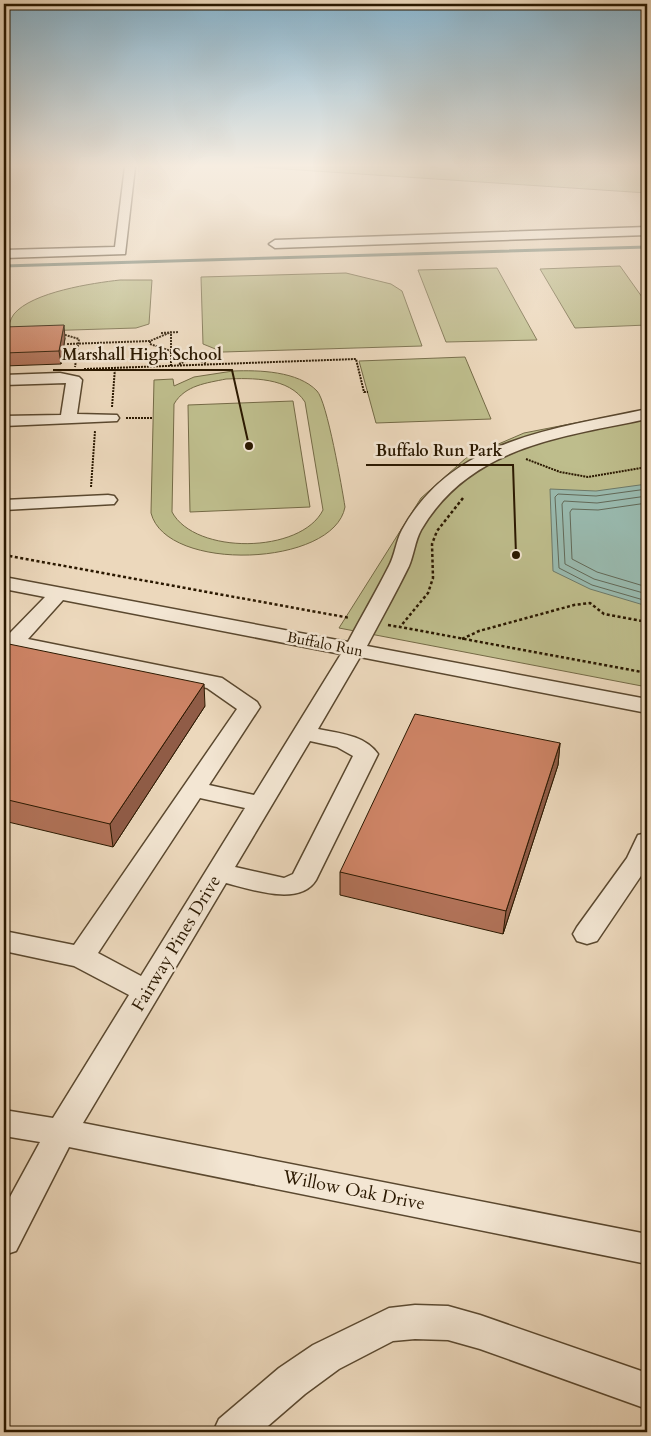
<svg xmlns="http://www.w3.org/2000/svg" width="651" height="1436" font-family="Cardo,serif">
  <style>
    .green { fill: #bebd8c; stroke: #746a46; fill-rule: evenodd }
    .water { fill: #99baaf; stroke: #6d7969 }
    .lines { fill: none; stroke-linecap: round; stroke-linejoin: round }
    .shore { stroke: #626958; stroke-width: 1 }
    .stream { stroke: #6d7969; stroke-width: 3 }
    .minor-casing { stroke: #5a482f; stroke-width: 3 }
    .path-far1 { stroke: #2a1800; stroke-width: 2; stroke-dasharray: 2 1; stroke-linecap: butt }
    .path { stroke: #2a1800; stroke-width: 2.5; stroke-dasharray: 3 2.5; stroke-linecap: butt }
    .minor { fill: #f3e6d3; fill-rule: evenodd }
    .wall { fill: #b17258; stroke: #2a1800 }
    .shaded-wall { fill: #905c47; stroke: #2a1800 }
    .building { fill: #ce8466; stroke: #2a1800 }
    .labels { text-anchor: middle; stroke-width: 5; stroke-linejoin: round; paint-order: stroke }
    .street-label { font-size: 15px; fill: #2a1800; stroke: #f3e6d3 }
    .near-street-label { font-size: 18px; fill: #2a1800; stroke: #f3e6d3 }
    .leader { fill: none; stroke: #2a1800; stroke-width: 2 }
    .callout-dot { fill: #2a1800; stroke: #f3e6d3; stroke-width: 2 }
    .callout-label { font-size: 16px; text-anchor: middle; font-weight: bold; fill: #2a1800; stroke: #f3e6d3; stroke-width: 5; stroke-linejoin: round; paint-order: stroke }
  </style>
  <rect width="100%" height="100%" fill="#ecd8bc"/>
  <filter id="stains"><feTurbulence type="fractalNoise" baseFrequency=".004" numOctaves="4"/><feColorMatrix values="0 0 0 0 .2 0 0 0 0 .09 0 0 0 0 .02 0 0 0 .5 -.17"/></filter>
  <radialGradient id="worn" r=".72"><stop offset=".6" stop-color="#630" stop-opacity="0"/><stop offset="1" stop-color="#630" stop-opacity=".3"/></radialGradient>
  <path class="green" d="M254,167h393v26z
    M620,266l27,38v21l-72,3 -35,-59z
    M497,268l40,72 -91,2 -28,-72z
    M346,273l45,11 11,7 20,55 -199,6 -20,-8 -2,-67z
    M120,280h32l-3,44 -13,4 -129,4c2,-6 3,-13 7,-18 18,-22 79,-31 106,-34z
    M465,357l26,62 -115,4 -17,-62z
    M233,371c26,-1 65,0 84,20 10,10 25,97 28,116 -11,60 -179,66 -194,6l3,-133 19,-1 1,7 20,-9zM226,379c26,-1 63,-2 79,23l18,108c-22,44 -128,45 -151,2l2,-108c11,-19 33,-21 52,-25z
    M293,401l17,106 -120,5 -2,-107z
    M647,409v278l-308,-59 82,-130 45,-40 58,-25z"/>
  <path class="water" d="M647,484v122l-57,-17 -37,-18 -3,-82 46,2z"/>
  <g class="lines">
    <path class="shore" d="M647,489l-51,7 -38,-2 -3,3 4,71 33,17 55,16
      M647,496l-50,7 -33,-2 -2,3 3,60 29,15 53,15
      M647,503l-49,7 -26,-1 -2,3 2,47 25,13 50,15"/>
    <path class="stream" d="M4,266l643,-19"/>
    <defs>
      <path id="minor" d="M125,167h10l-10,87 -121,4v-8l111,-3z
        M647,227v8l-372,13 -6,-4 6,-4z
        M60,373l19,4 3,3 -5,34 40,1 2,3 -2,3 -113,5v-10l57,-1 5,-32 -62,2v-10z
        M647,409v10c-85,18 -177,27 -226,111 -6,11 -7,24 -12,36 -13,27 -28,53 -42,80l280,53v14l-287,-56 -42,72c20,4 47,6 60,25l-62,126c-16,27 -66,9 -90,3l-143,240 564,111v30l-578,-117 -53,104 -12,4v-47l36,-66 -36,-6v-26l49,8 76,-123 -55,-29 -70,-15v-20l70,14 163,-236 -30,-21 -203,-42v-12l4,1 37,-38 -41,-8v-12l344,65c13,-25 28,-50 41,-76 6,-11 7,-25 13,-36 50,-92 154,-101 245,-121zM63,600l278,54 -87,141 -45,-10 51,-78 -3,-5 -35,-24 -194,-39zM310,741l27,6 16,9 -60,118 -9,4 -49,-11zM200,798l45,10 -104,168 -43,-23z
        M108,495l6,1 3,4 -3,4 -110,6v-10z
        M647,833v34l-50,74 -10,3 -10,-3 -4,-7 4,-7 50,-69 11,-23z
        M415,1305l33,1 32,9 167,58v36l-167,-60 -32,-9 -33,-1 -22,2 -54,28 -34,25 -44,38h-48l6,-13 60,-51 34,-23 76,-37z"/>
    </defs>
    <use href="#minor" class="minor-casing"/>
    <path class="path-far1" d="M161,333l18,-1
      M62,334l17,5 -4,28
      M150,341v3l56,19
      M67,344l83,-3 21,-9v34
      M179,364l12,-5
      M84,369l272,-10 8,33h4
      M112,407l3,-39
      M126,418h27
      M526,459l34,13 28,5 59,-10
      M91,487l4,-56"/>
    <path class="path" d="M463,498l-26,33 -5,13 1,34 -5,15 -28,34 247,46
      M4,555l346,63
      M388,625l12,2
      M462,639l17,-8 95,-26 16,-2 14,11 43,8"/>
    <use href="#minor" class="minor"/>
  </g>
  <path class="wall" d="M4,327l61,11 -4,26 -57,2z
    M4,643l201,63 -92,141 -109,-26z
    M560,743l-2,22 -55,169 -163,-39v-23z"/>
  <path class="shaded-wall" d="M64,325l1,13 -4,26 -2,-13z
    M204,684l1,22 -92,141 -3,-23z
    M560,743l-2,22 -55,169 3,-23z"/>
  <path class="building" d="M64,325l-5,26 -55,2v-26z
    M4,643l200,41 -94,140 -106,-25z
    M415,714l145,29 -54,168 -166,-39z"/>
  <linearGradient id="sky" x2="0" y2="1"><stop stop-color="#88b6d1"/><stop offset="0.45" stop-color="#f6ede1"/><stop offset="1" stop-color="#f6ede1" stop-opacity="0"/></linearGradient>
  <rect width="651" height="368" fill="url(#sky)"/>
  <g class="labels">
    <g class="street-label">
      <text transform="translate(325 644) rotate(11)" y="5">Buffalo Run</text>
    </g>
    <g class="near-street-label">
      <text transform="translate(176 943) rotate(-59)" y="6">Fairway Pines Drive</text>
      <text transform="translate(354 1190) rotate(11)" y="6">Willow Oak Drive</text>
    </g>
  </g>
  <path class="leader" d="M249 446L232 370H53M516 555L513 465H366"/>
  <g class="callout-dot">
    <circle cx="249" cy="446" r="5"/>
    <circle cx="516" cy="555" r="5"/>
  </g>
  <g class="callout-label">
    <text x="142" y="360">Marshall High School</text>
    <text x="439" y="456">Buffalo Run Park</text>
  </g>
  <rect width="651" height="1436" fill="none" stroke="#ecd8bc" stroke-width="20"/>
  <rect x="5" y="5" width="641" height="1426" fill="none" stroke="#2a1800" stroke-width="2.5"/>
  <rect x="10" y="10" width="631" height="1416" fill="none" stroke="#2a1800"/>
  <rect width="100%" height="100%" filter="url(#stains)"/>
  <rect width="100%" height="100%" fill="url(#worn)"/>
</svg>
